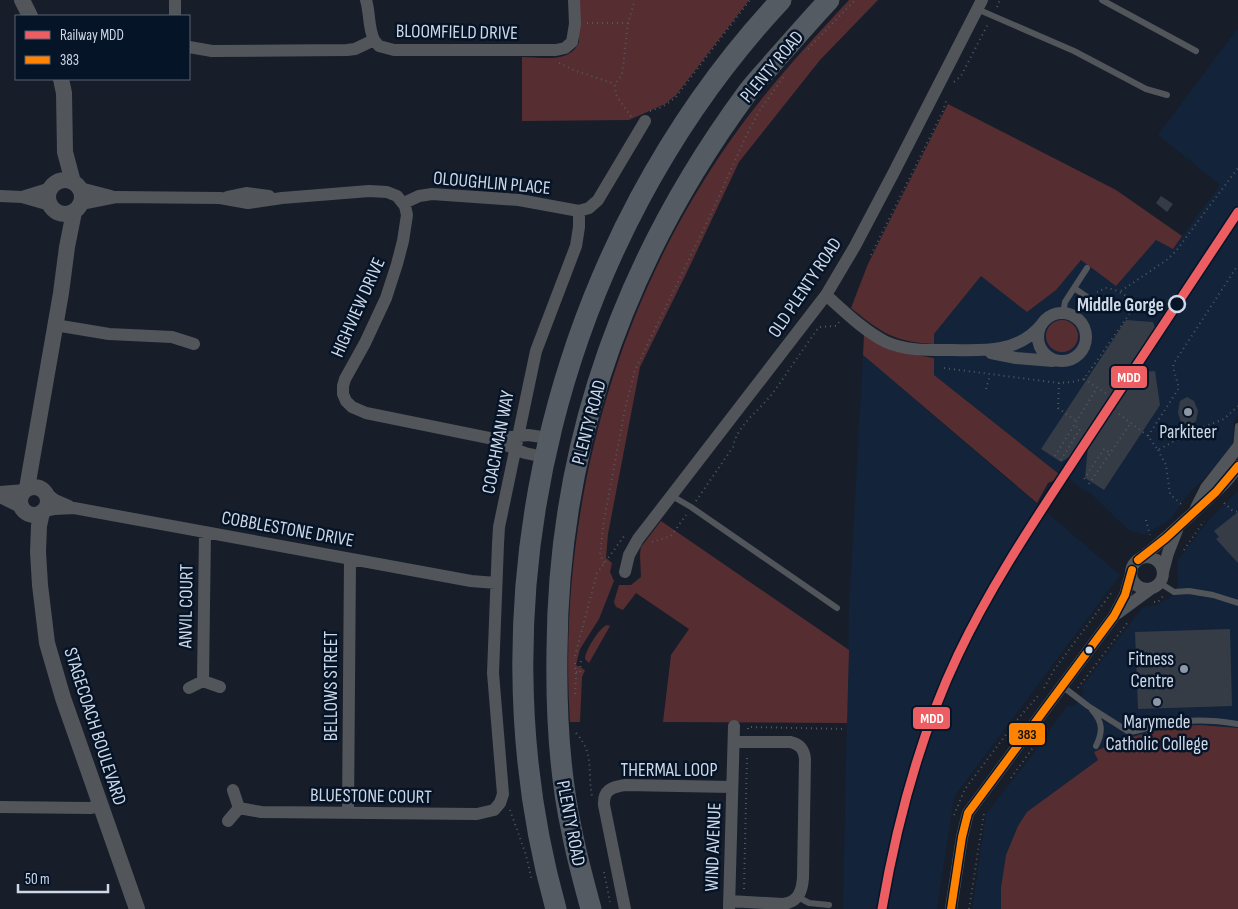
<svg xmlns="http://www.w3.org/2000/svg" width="1238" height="909" font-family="'Sofia Sans Condensed',sans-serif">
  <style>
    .built { fill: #12233a }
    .green { fill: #562e32 }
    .building { fill: #363c46 }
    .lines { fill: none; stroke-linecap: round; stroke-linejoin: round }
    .path { stroke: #53585f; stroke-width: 2; stroke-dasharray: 1 4; stroke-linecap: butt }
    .service { stroke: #52565b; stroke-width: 6 }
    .minor { stroke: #52565b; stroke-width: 12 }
    .tertiary { stroke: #52565b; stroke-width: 16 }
    .trunk { stroke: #555b63; stroke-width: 21 }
    .bus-1-casing { stroke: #061428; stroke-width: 11 }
    .bus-1 { stroke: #ff8200; stroke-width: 8 }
    .rail-1-casing { stroke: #061428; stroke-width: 12 }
    .rail-1 { stroke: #ec5e61; stroke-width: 9 }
    .stop-dot { fill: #061428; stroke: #ced8e7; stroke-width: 2.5 }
    .poi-dot { fill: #8e97a5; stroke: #061428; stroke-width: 2 }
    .bus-dot { fill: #ced8e7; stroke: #061428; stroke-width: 2 }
    .labels { text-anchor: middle; stroke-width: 5; stroke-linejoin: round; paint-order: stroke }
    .street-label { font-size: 19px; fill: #ced8e7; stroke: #061428 }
    .stop-label { font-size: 19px; font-weight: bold; fill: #ced8e7; stroke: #061428; text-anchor: end }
    .poi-label { font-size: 19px; fill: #ced8e7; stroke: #061428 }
    .line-badge { stroke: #061428; stroke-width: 2 }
    .badge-label { font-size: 14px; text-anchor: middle; font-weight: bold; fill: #fff }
    .pale-badge-label { font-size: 14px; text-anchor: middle; font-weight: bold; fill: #111 }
  </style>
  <rect width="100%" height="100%" fill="#171e2a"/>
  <path class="built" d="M1238,28v388l-3,2 -1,5 -2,24 -14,17 -34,35 -13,20 -26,16 -17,-5 -38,-37 -10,-5 -11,-10 -10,-4 -125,-99v-41l47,-58 75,14 25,-31 75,-19 17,8 47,-63 -62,-50z
    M863,355l257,220 -166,222 -17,112h-94l6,-301z
    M1238,491v418h-266l14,-95 62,-79 2,-6 17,-23 7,-1 10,-12 -2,-6 60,-79 17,-4 7,-5 2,1 10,-15 -1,-24 31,-40z"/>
  <path class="green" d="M579,0h170l-73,95 -11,9 -36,16 -107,1v-64c20,0 48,7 57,-15z
    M849,0h29l-58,60 -81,102 -53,112 -46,93 -32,167 -2,24 6,5 -2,9 4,9 -15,38 -19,30 -4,16 9,5 -3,7 -2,45h-10c-13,-204 42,-413 160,-581 36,-51 77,-96 119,-141z
    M948,104l168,86 66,46 -9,13 -17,-9 -40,46 -35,-26 -25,30 -29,22 -46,-36 -47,58v10c-40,-2 -52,-11 -83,-36l17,-44z
    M1046 336a16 16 0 1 1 32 0a16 16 0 1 1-32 0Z
    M864,335l30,16 40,7v17l125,99 -4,6 -7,3 -11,20 -174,-148z
    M661,521l188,129 -2,73 -184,-1 8,-67 18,-26 -53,-36 -13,17 -7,-3 -2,-5 5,-17h12l10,-8 -1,-23 1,-7z
    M607,625l3,1 -21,37 -4,-4c0,-8 14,-31 22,-34z
    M1199,725l39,3v181h-237v-21l5,-33 12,-29 9,-14 71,-52 -4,-8c34,-16 67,-25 105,-27z"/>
  <path class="building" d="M1161,196l12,8 -6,8 -11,-9z
    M1126,320l27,2 3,8 -29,43 28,-2 5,34 -56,85 -19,-12 3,-32 -27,16 -20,-13z
    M1187,397l7,4 4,10 -2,10 -7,5 -8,-4 -3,-9 2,-12z
    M1238,512v51l-22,-24 3,-2 -5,-6z
    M1230,629l2,77 -94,3 -3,-77z"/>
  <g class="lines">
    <path class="path" d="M997,7l3,-7
      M587,23h41l7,-23
      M628,23l-6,52 -7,9 1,11 16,23
      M808,49l47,-49
      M559,63l17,8 39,13
      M954,82l7,-6 27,-52
      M650,111l12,-4 13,-9 75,-98
      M871,255l72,-144 4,-13
      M1121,291l47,-32 8,-8 62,-83
      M944,368l115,15 13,-1 12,-3 51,-73c-4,-9 -20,-18 -30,-18l-5,3 -3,1
      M1084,379l29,19
      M1059,383l-1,25 18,13
      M986,389l4,-14
      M1119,414l29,22 10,14 35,-19 31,-12 14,-13
      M1191,426l2,5
      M1148,436l31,-48 -6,-21 1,-4 64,-98
      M1158,450l8,15 4,29 12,11
      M1055,456l42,-68
      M1061,460l19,-31 -7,-4
      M1084,479l20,-30 6,4
      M1089,484l41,-60
      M696,501l37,-54c4,-22 26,-36 39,-53 16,-22 31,-45 47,-67l17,-1 3,-4
      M1224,503l8,7 6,2
      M1146,520l4,15
      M652,542l19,-6 15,-21
      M1184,550l20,-29
      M604,563l-4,-8 4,-35 21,-111 10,-39 75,-154 38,-84 12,-22 25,-35
      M1154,602h4l6,-7
      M575,656l22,-83 28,-38
      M575,663l1,14 -1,19
      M576,672l4,1 1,-14
      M1044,688l10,-18 58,-78
      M1078,688l50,-66
      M748,729v-2l96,2
      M576,733c19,21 11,37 16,63
      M1011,778l37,-51
      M510,810l16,45 6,26
      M954,815l11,-26 52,-69 21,-24
      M604,872l6,30
      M744,889l3,-135
      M969,909l15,-96"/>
    <path class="service" d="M1102,0l94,51
      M977,9l97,42 72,38 21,6
      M1074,288l16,11
      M1063,313l2,-11 22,-34
      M1236,449l2,-23
      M672,496l19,11 146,101
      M1160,583l14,9 15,-1 24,4 25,8
      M1062,686l26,20 41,26c12,-1 23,-6 35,-8 24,-5 50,-4 74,0
      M1092,710c11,12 11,22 4,36
      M798,897l11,6 20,2"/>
    <path class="minor" d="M175,0v16
      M366,0c4,13 2,27 8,40
      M189,47l23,4 135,-1 8,-1 19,-9 5,6 15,4h162l9,-2 7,-6 3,-18 -1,-24
      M80,188l31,8
      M0,196l22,1 28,8
      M22,197l29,-9
      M227,197l19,-4 23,3
      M404,203l15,-7 13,-2 87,6 60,11
      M81,204l35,-7 104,1 28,5 34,-5 87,-7 18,1 10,4 8,10 2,9 -4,26 -6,23 -11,34 -21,45 -20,36 -2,7v8l3,7 6,6 14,6 123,25 36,15 19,4
      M826,295c18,16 38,36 60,47 21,9 42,8 64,8 33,1 69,3 92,-26
      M1038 337a24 24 0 1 1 48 0a24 24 0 1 1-48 0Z
      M55,325l54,9 63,3 22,7
      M991,353l25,5 37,3
      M509,437l19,-2 21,3
      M0,492l25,-2
      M46,493l9,7 14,6
      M0,497l22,11
      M1196,508l10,-20 32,-41
      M43,511l11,-2 20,-1 397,73 25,2
      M1131 573a16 16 0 1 1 32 0a16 16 0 1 1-32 0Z
      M1138,560c20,-14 36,-30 54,-46 16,-16 33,-28 46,-48
      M625,572l4,-17 9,-16 188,-244 29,-49 39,-74 88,-172
      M1163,572l5,-19 9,-23
      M1118,613l34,-25
      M203,681l2,-149
      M189,688l14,-7 17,6
      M0,807l90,1 11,-2
      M239,808l22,4 216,2 17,-4 6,-7 3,-9 -10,-121 5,-129 1,-17 37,-176 40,-105 3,-19v-16l10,-3 9,-8 47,-79
      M348,813l2,-254
      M228,821l11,-13 -6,-18
      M729,901l54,3c15,-2 19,-12 20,-26l2,-119c-1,-10 -5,-15 -15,-17h-56
      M729,908l5,-182
      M625,909l-21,-104c-1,-15 8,-18 21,-20l107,2
      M951,909l11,-72 6,-24 146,-197 11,-21 7,-25"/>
    <path class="tertiary" d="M22,0l8,16
      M61,79l3,14 1,59 8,30
      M48 197a17 17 0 1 1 34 0a17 17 0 1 1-34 0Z
      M20 501a14 14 0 1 1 28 0a14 14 0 1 1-28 0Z
      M27,488l34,-195 6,-46 7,-35
      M42,512l-3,14 -1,26 2,33 7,58 16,55 74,211"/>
    <path class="trunk" d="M556,909c-88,-314 3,-671 225,-909
      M591,909c-7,-26 -14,-51 -19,-77 -13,-59 -16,-122 -15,-182 1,-207 68,-391 190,-557 9,-12 20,-23 29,-34 18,-20 35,-40 53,-59"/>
    <defs>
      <path id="bus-1" d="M1138,560l28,-22 50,-46 22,-26
        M951,909l11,-72 6,-24 146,-197 11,-21 7,-25"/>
    </defs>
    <use href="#bus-1" class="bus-1-casing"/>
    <use href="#bus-1" class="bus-1"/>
    <defs>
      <path id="rail-1" d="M882,909c15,-88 38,-174 76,-254 34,-72 79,-138 122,-204 53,-80 105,-159 158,-239"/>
    </defs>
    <use href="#rail-1" class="rail-1-casing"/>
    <use href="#rail-1" class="rail-1"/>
  </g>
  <circle class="stop-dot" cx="1177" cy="304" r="8"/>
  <g class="poi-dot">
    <circle cx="1188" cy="412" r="5"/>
    <circle cx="1184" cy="669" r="5"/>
    <circle cx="1157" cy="702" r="5"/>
  </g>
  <circle class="bus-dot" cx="1089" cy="650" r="4.5"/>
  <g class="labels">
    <g class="street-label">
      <text transform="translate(457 31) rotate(1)" y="7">BLOOMFIELD DRIVE</text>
      <text transform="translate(771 66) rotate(-50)" y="7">PLENTY ROAD</text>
      <text transform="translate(492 182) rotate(5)" y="7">OLOUGHLIN PLACE</text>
      <text transform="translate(804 287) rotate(-56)" y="7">OLD PLENTY ROAD</text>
      <text transform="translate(357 307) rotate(-66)" y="7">HIGHVIEW DRIVE</text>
      <text transform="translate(588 422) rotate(-75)" y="7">PLENTY ROAD</text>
      <text transform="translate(497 442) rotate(-79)" y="7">COACHMAN WAY</text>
      <text transform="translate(288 528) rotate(10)" y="7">COBBLESTONE DRIVE</text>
      <text transform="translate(185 606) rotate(-89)" y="7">ANVIL COURT</text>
      <text transform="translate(330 686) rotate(-90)" y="7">BELLOWS STREET</text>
      <text transform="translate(96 726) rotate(72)" y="7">STAGECOACH BOULEVARD</text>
      <text x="669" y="776">THERMAL LOOP</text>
      <text transform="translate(371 795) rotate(1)" y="7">BLUESTONE COURT</text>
      <text transform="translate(572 823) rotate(79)" y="7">PLENTY ROAD</text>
      <text transform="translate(712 847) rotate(-88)" y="7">WIND AVENUE</text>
    </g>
    <g class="stop-label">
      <text x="1164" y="311">Middle Gorge</text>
    </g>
    <g class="poi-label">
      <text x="1188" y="438">Parkiteer</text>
      <text x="1174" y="665" text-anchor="end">Fitness<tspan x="1174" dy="22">Centre</tspan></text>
      <text x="1157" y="728">Marymede<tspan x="1157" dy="22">Catholic College</tspan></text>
    </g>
  </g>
  <g class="line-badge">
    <rect x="1110" y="365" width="38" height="24" rx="5" fill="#ec5e61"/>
    <rect x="912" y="706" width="39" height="24" rx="5" fill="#ec5e61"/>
    <rect x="1008" y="722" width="38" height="24" rx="5" fill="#ff8200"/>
  </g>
  <g class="badge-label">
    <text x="1129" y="382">MDD</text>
    <text x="932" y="723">MDD</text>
  </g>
  <g class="pale-badge-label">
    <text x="1027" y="739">383</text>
  </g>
  <rect x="15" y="15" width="175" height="65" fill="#061428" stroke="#566274"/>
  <rect x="25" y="31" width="25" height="8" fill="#ec5e61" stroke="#566274"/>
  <text x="60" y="40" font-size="15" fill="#ced8e7">Railway MDD</text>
  <rect x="25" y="56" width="25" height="8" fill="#ff8200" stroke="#566274"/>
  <text x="60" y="65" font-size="15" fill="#ced8e7">383</text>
  <path d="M18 884v8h90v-8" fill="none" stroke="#ced8e7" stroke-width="2.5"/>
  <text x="25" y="884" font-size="15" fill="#ced8e7" stroke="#061428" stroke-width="4" paint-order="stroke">50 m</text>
</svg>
